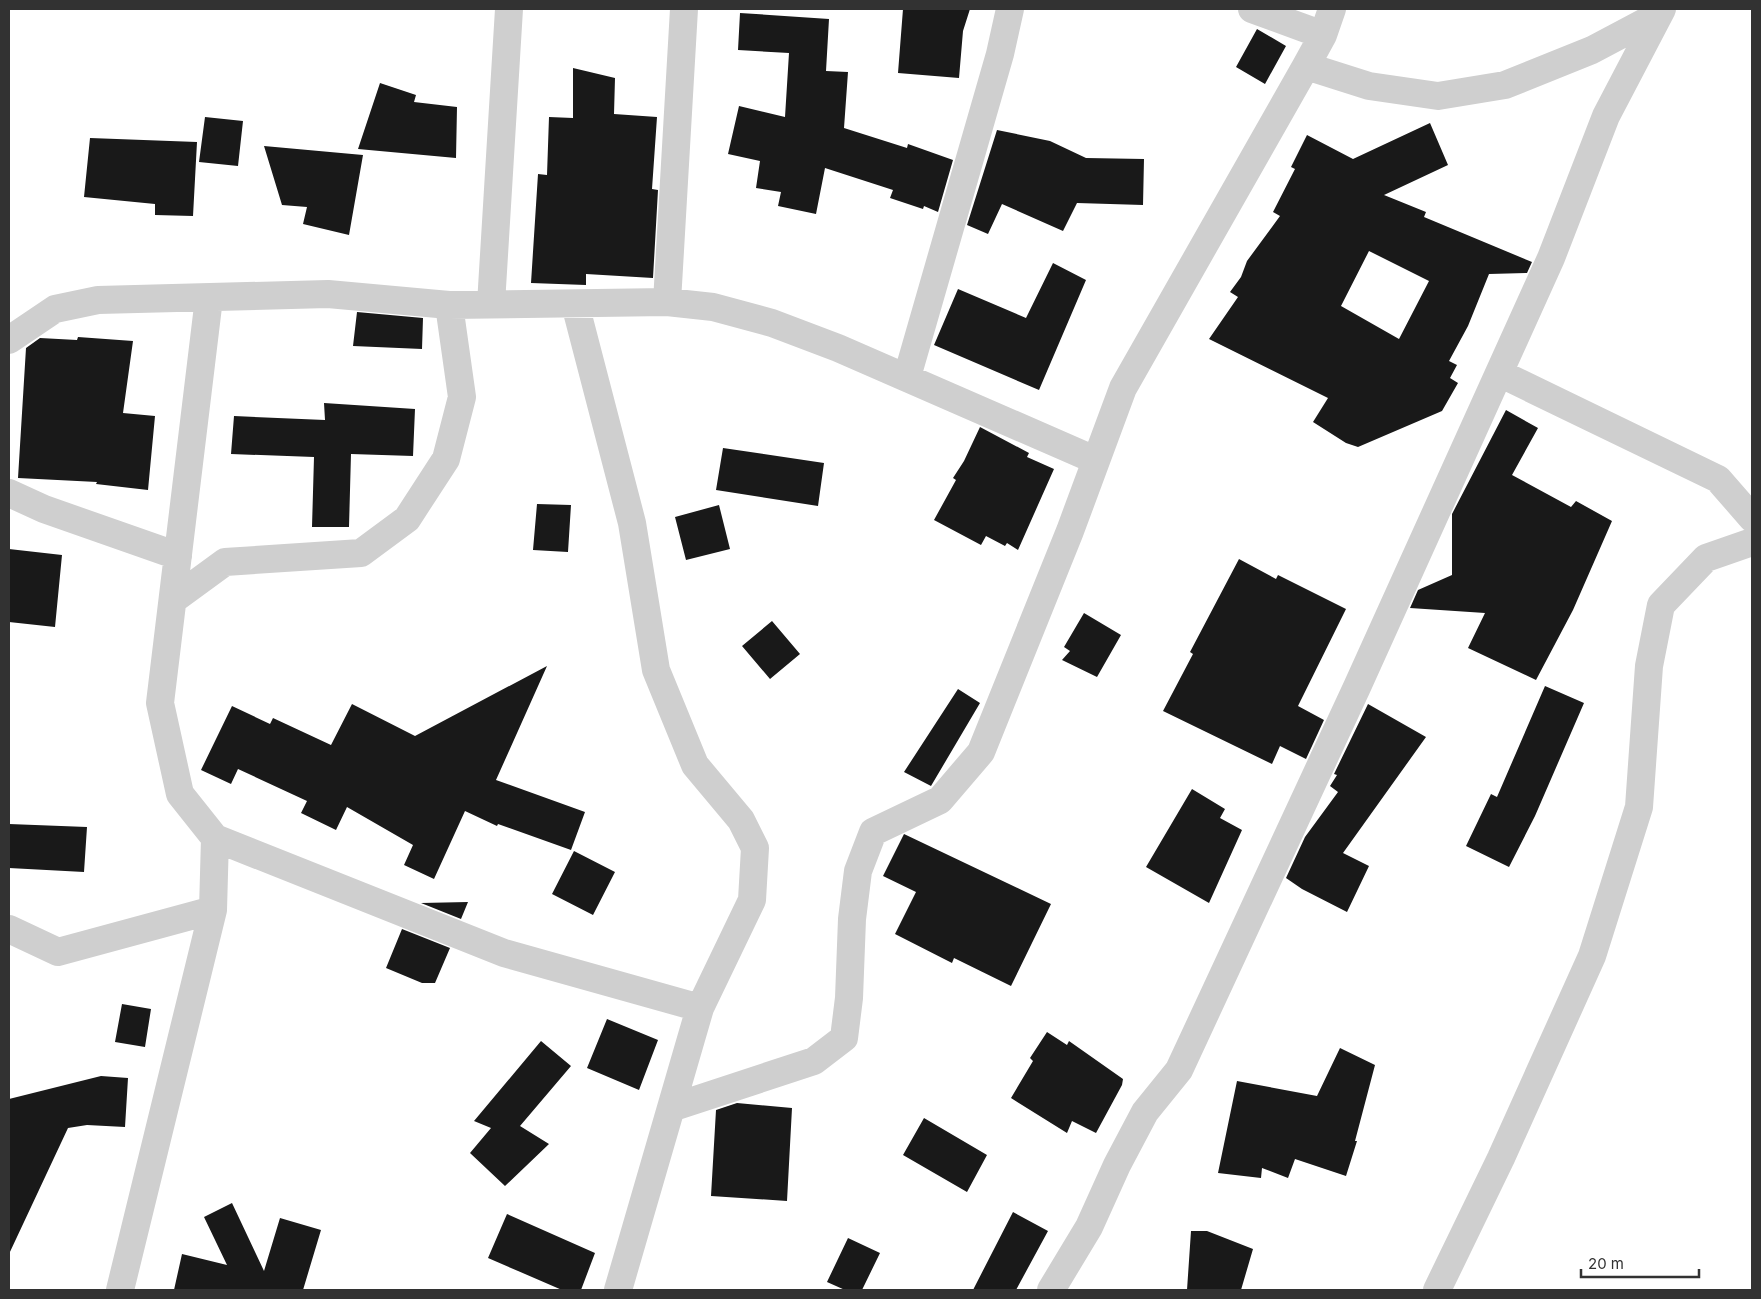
<svg xmlns="http://www.w3.org/2000/svg" width="1761" height="1299" font-family="Inter,sans-serif">
  <style>
    .building { fill: #191919; fill-rule: evenodd }
    .lines { fill: none; stroke-linecap: round; stroke-linejoin: round }
    .street { stroke: #cfcfcf; stroke-width: 28 }
  </style>
  <rect width="100%" height="100%" fill="#fff"/>
  <path class="building" d="M903,9h67l-7,22 -4,47 -61,-5z
    M740,13l89,6 -3,52 22,1 -4,56 63,20 1,-4 45,16 -15,52 -14,-6 -1,3 -33,-11 3,-8 -68,-22 -9,46 -38,-8 3,-14 -25,-4 4,-27 -32,-7 11,-48 46,11 4,-64 -51,-3z
    M1257,29l29,17 -21,38 -29,-17z
    M573,68l42,10 -1,36 43,3 -5,72 6,1 -5,88 -67,-4v11l-55,-2 7,-109 9,1 2,-58 24,1z
    M380,83l36,12 -2,7 43,5 -1,51 -98,-9z
    M205,117l38,4 -5,45 -39,-4z
    M1430,123l18,42 -64,30 42,17 -2,5 108,45 -5,11 -38,1 -21,52 -19,35 8,4 -7,13 8,5 -16,28 -84,36 -12,-4 -33,-21 15,-24 -119,-59 29,-42 -8,-5 11,-15 6,-16 33,-45 -7,-4 22,-43 -4,-2 16,-32 46,24zM1369,251l60,30 -30,58 -58,-33z
    M997,130l53,11 36,17 58,1 -1,46 -66,-2 -14,28 -61,-27 -14,30 -21,-9z
    M90,138l107,4 -4,74 -38,-1v-11l-71,-7z
    M264,146l99,9 -14,80 -46,-11 4,-17 -25,-2z
    M1053,263l33,17 -47,110 -105,-45 24,-56 68,29z
    M357,312l66,6 -1,31 -69,-3z
    M78,337l55,4 -10,72 32,3 -7,74 -52,-6 1,-2 -79,-4 8,-130 14,-10 37,2z
    M324,403l91,6 -2,47 -62,-2 -2,73h-37l2,-70 -83,-3 3,-38 91,4z
    M1506,410l32,18 -26,47 59,32 5,-6 36,20 -39,89 -37,70 -68,-32 17,-35 -75,-5 8,-18 34,-15v-61z
    M980,427l49,26 -2,4 27,12 -36,81 -11,-7 -2,3 -19,-10 -5,9 -47,-25 22,-40 -3,-2 11,-17z
    M723,448l101,15 -6,43 -102,-16z
    M537,504l34,1 -3,47 -35,-2z
    M719,505l11,44 -44,11 -11,-43z
    M9,549l53,6 -7,72 -46,-5z
    M1239,559l37,20 2,-4 68,34 -48,97 26,14 -18,39 -26,-13 -8,18 -109,-53 30,-57 -3,-2z
    M1084,613l37,22 -24,42 -35,-17 8,-9 -6,-4z
    M772,621l28,33 -30,25 -28,-33z
    M547,666l-51,114 89,32 -14,38 -73,-26 -1,2 -32,-15 -31,68 -30,-14 9,-20 -66,-38 -11,23 -35,-17 6,-12 -69,-32 -7,15 -30,-14 31,-64 38,18 3,-6 58,27 21,-41 63,32z
    M1545,686l39,17 -49,113 -26,51 -43,-21 25,-52 6,3z
    M958,689l22,14 -49,83 -27,-14z
    M1368,704l58,33 -83,116 26,13 -22,46 -45,-23 -16,-11 19,-41 33,-45 -8,-6 7,-11 -3,-1z
    M1192,789l33,20 -5,9 22,12 -33,73 -63,-36z
    M9,824l78,3 -3,45 -75,-4z
    M904,834l147,70 -40,82 -57,-28 -2,5 -57,-29 21,-42 -33,-16z
    M574,851l41,21 -22,43 -41,-21z
    M468,902l-7,17 -40,-16z
    M402,929l48,19 -15,35h-13l-36,-15z
    M122,1004l29,5 -6,38 -30,-5z
    M607,1019l51,21 -19,50 -52,-22z
    M1047,1032l20,13 2,-4 54,38 -1,6 -26,48 -24,-12 -5,12 -56,-35 22,-37 -3,-3z
    M541,1041l30,25 -51,60 29,18 -44,42 -35,-33 21,-25 -17,-7z
    M1340,1048l35,17 -20,76h2l-11,35 -51,-17 -7,19 -26,-10 -1,10 -43,-5 19,-92 80,15z
    M101,1076l27,2 -3,49 -38,-2 -19,3 -59,126v-155z
    M737,1103l55,5 -5,93 -76,-5 5,-86z
    M924,1118l63,37 -20,37 -64,-37z
    M232,1203l32,68 16,-53 41,12 -18,60h-129l8,-36 45,11 -23,-48z
    M1013,1212l35,19 -32,59h-43z
    M507,1214l88,39 -14,37h-19l-74,-32z
    M1191,1231h16l46,18 -12,41h-54z
    M848,1238l32,15 -18,37h-17l-18,-8z"/>
  <g class="lines">
    <path class="street" d="M1252,9l71,26
      M1306,66l63,20 69,10 67,-11 87,-35 66,-35
      M667,302l17,-293
      M491,304l18,-295
      M575,304l57,219 24,147 39,95 46,55 14,28 -3,52 -52,108 -82,282
      M9,340l46,-31 43,-9 230,-6 121,11 218,-3 46,5 59,16 66,25 257,112
      M1499,373l219,106 34,39
      M907,377l93,-323 10,-45
      M9,493l35,16 134,47
      M173,600l52,-38 136,-9 46,-34 39,-60 16,-62 -13,-92
      M215,838l289,115 196,55
      M9,929l49,23 155,-42 2,-72 -35,-44 -20,-91 49,-405
      M671,1108l143,-47 30,-23 5,-40 3,-79 6,-48 15,-39 67,-32 41,-48 89,-221 53,-143 183,-322 17,-31 9,-26
      M120,1290l93,-380
      M1051,1290l38,-63 28,-62 28,-53 34,-42 178,-383 194,-429 55,-142 56,-107
      M1437,1290l64,-132 91,-202 47,-149 10,-141 12,-61 45,-47 46,-16"/>
  </g>
  <rect width="1761" height="1299" fill="none" stroke="#323232" stroke-width="20"/>
  <path d="M1581 1269v8h118v-8" fill="none" stroke="#323232" stroke-width="2.5"/>
  <text x="1588" y="1269" font-size="15" fill="#323232" stroke="#ffffff" stroke-width="4" paint-order="stroke">20 m</text>
</svg>
